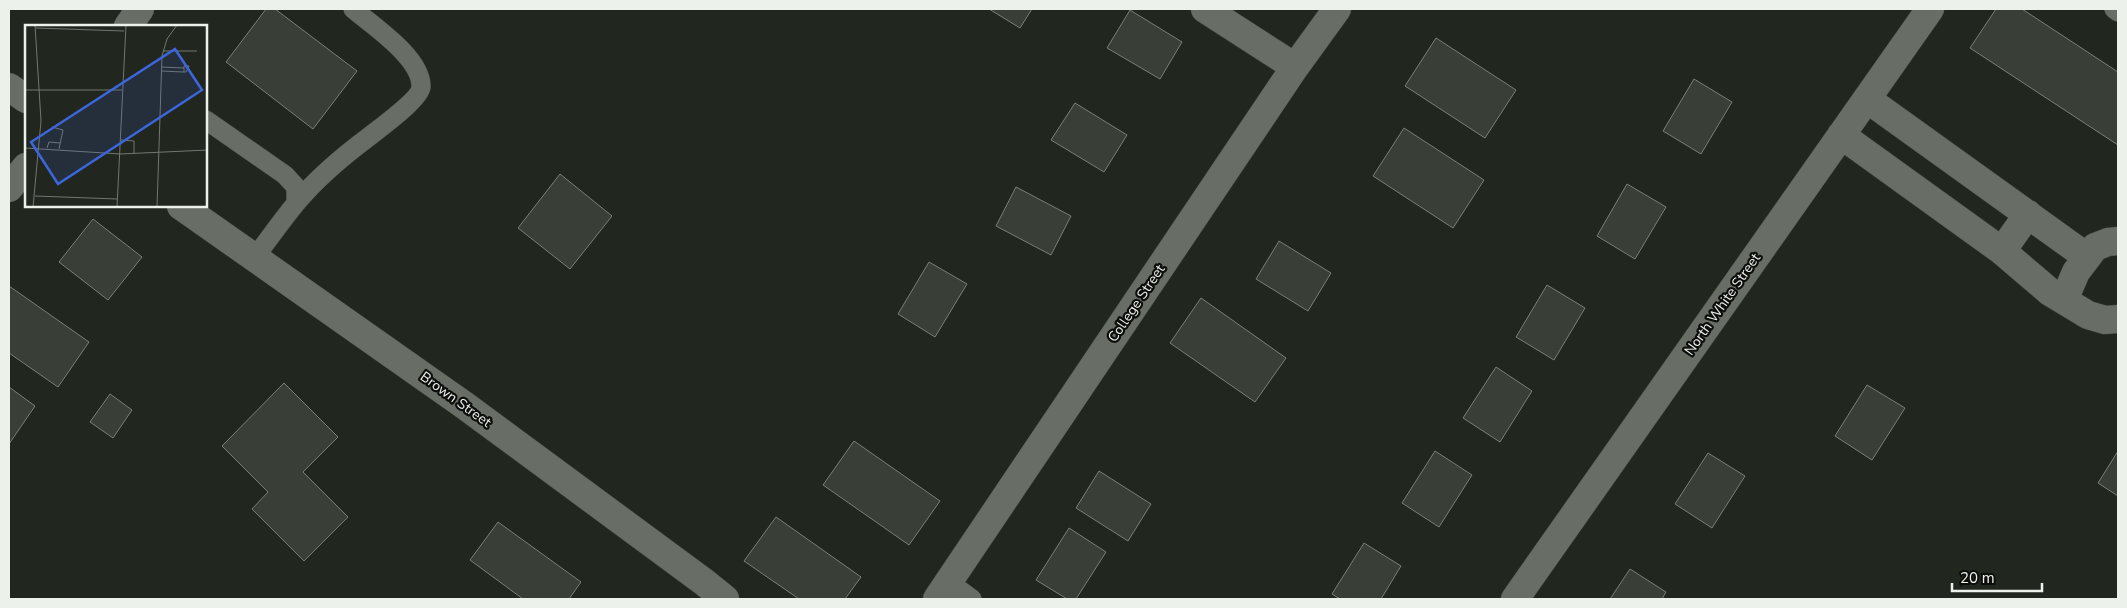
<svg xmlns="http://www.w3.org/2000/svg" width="2127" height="608" font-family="'Nunito Sans',sans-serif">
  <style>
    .building { fill: #393e37; stroke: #7a8077 }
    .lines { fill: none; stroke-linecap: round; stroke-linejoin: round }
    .service-casing { stroke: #3d413a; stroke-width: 20 }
    .minor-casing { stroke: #3d413a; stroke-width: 29 }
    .tertiary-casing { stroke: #3d413a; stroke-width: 29 }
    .service { stroke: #686e65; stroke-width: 19 }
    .minor { stroke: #686e65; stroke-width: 28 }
    .tertiary { stroke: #686e65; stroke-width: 28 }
    .labels { text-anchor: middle; stroke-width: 4.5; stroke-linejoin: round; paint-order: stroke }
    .street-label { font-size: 14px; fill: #edf1ec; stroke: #0c0e0b }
    .inset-road { fill: none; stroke: #737771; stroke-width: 1 }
    .view { fill: #3c66db; fill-opacity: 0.15; stroke: #3c66db; stroke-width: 2.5 }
    .inset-edge { fill: none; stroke: #edf1ec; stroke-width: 2.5 }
  </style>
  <rect width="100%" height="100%" fill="#21261f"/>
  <path class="building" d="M266,9h9l82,62 -44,58 -87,-67z
    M989,9h43l-12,19z
    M1996,9h26l96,63v73l-148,-97z
    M1130,10l52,32 -22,37 -53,-31z
    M1436,38l80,52 -31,48 -80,-52z
    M1694,79l38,23 -31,52 -38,-23z
    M1075,103l52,32 -23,37 -53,-32z
    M1404,128l80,52 -31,48 -80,-52z
    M560,174l52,42 -42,53 -52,-41z
    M1627,184l39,23 -31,52 -38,-23z
    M1016,187l55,29 -20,39 -55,-29z
    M93,219l49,38 -34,43 -49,-38z
    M1279,241l52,32 -23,38 -52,-32z
    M929,262l38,22 -32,53 -37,-23z
    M1547,285l38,23 -31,52 -38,-23z
    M9,286l80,56 -31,45 -49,-34z
    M1201,298l85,60 -31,44 -85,-59z
    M1496,367l36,24 -32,51 -37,-24z
    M284,383l54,54 -35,35 45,45 -44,44 -52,-52 16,-17 -46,-46z
    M1867,385l38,23 -33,52 -37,-24z
    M9,387l26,19 -26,38z
    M110,394l22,16 -19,28 -23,-16z
    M854,441l86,60 -31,44 -86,-60z
    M1435,451l37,24 -33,52 -37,-24z
    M2118,451v45l-20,-13z
    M1708,453l37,23 -33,52 -37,-24z
    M1099,471l52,33 -23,37 -52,-33z
    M776,517l85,60 -16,22h-46l-55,-38z
    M498,522l83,60 -12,17h-46l-53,-39z
    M1069,528l37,24 -30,47h-9l-31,-19z
    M1364,543l37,23 -20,33h-41l-8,-5z
    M1630,569l36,23 -4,7h-52z"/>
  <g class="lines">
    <defs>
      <path id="service" d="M2114,9l4,3
        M206,120l79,55 11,12v16
        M255,257c14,-18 27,-37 42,-55 21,-25 46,-46 73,-66 10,-8 50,-37 51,-49 1,-29 -48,-61 -68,-78
        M949,582l23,17"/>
      <path id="minor" d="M1205,9l90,58
        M1867,99l220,158
        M1841,135l161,116 48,41 38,23 17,5 13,-1
        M2002,251l26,-37
        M2068,301l-1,-8 9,-21 19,-25 13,-5 10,-1
        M937,599l358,-532 42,-58
        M1515,599l415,-590"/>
      <path id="tertiary" d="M128,26l12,-17
        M9,87l17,12
        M9,188l17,-21
        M181,206l283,199 240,177 21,17"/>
    </defs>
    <use href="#service" class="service-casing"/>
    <use href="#minor" class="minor-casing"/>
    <use href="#tertiary" class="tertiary-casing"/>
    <use href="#service" class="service"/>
    <use href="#minor" class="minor"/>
    <use href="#tertiary" class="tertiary"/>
  </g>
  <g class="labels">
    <g class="street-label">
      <text transform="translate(1136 303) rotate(-56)" y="5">College Street</text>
      <text transform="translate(1722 304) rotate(-55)" y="5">North White Street</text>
      <text transform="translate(456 399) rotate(36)" y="5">Brown Street</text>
    </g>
  </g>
  <g transform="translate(25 25)">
    <rect width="182" height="182" fill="#21261f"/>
    <path class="inset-road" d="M11,3l88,3M138,26h34M137,42l22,1M137,46l21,1h3l3,-6h-5v6M0,65h97M27,102l11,3 -4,19M96,115l13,1v13M0,123l95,6 88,-4M22,123l2,-6 11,1M10,171l82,3M8,182l8,-86 -6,-96M92,182l9,-182M132,182l5,-151 5,-17 10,-14"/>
    <path class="view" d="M150,24l27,41 -144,94 -27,-42z"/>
    <rect width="182" height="182" class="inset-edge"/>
  </g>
  <rect width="2127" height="608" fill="none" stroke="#edf1ec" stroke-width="20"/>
  <path d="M1952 583v8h90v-8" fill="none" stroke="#edf1ec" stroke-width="2.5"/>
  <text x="1960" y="583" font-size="15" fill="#edf1ec" stroke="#0c0e0b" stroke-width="4" paint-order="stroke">20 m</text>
</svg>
